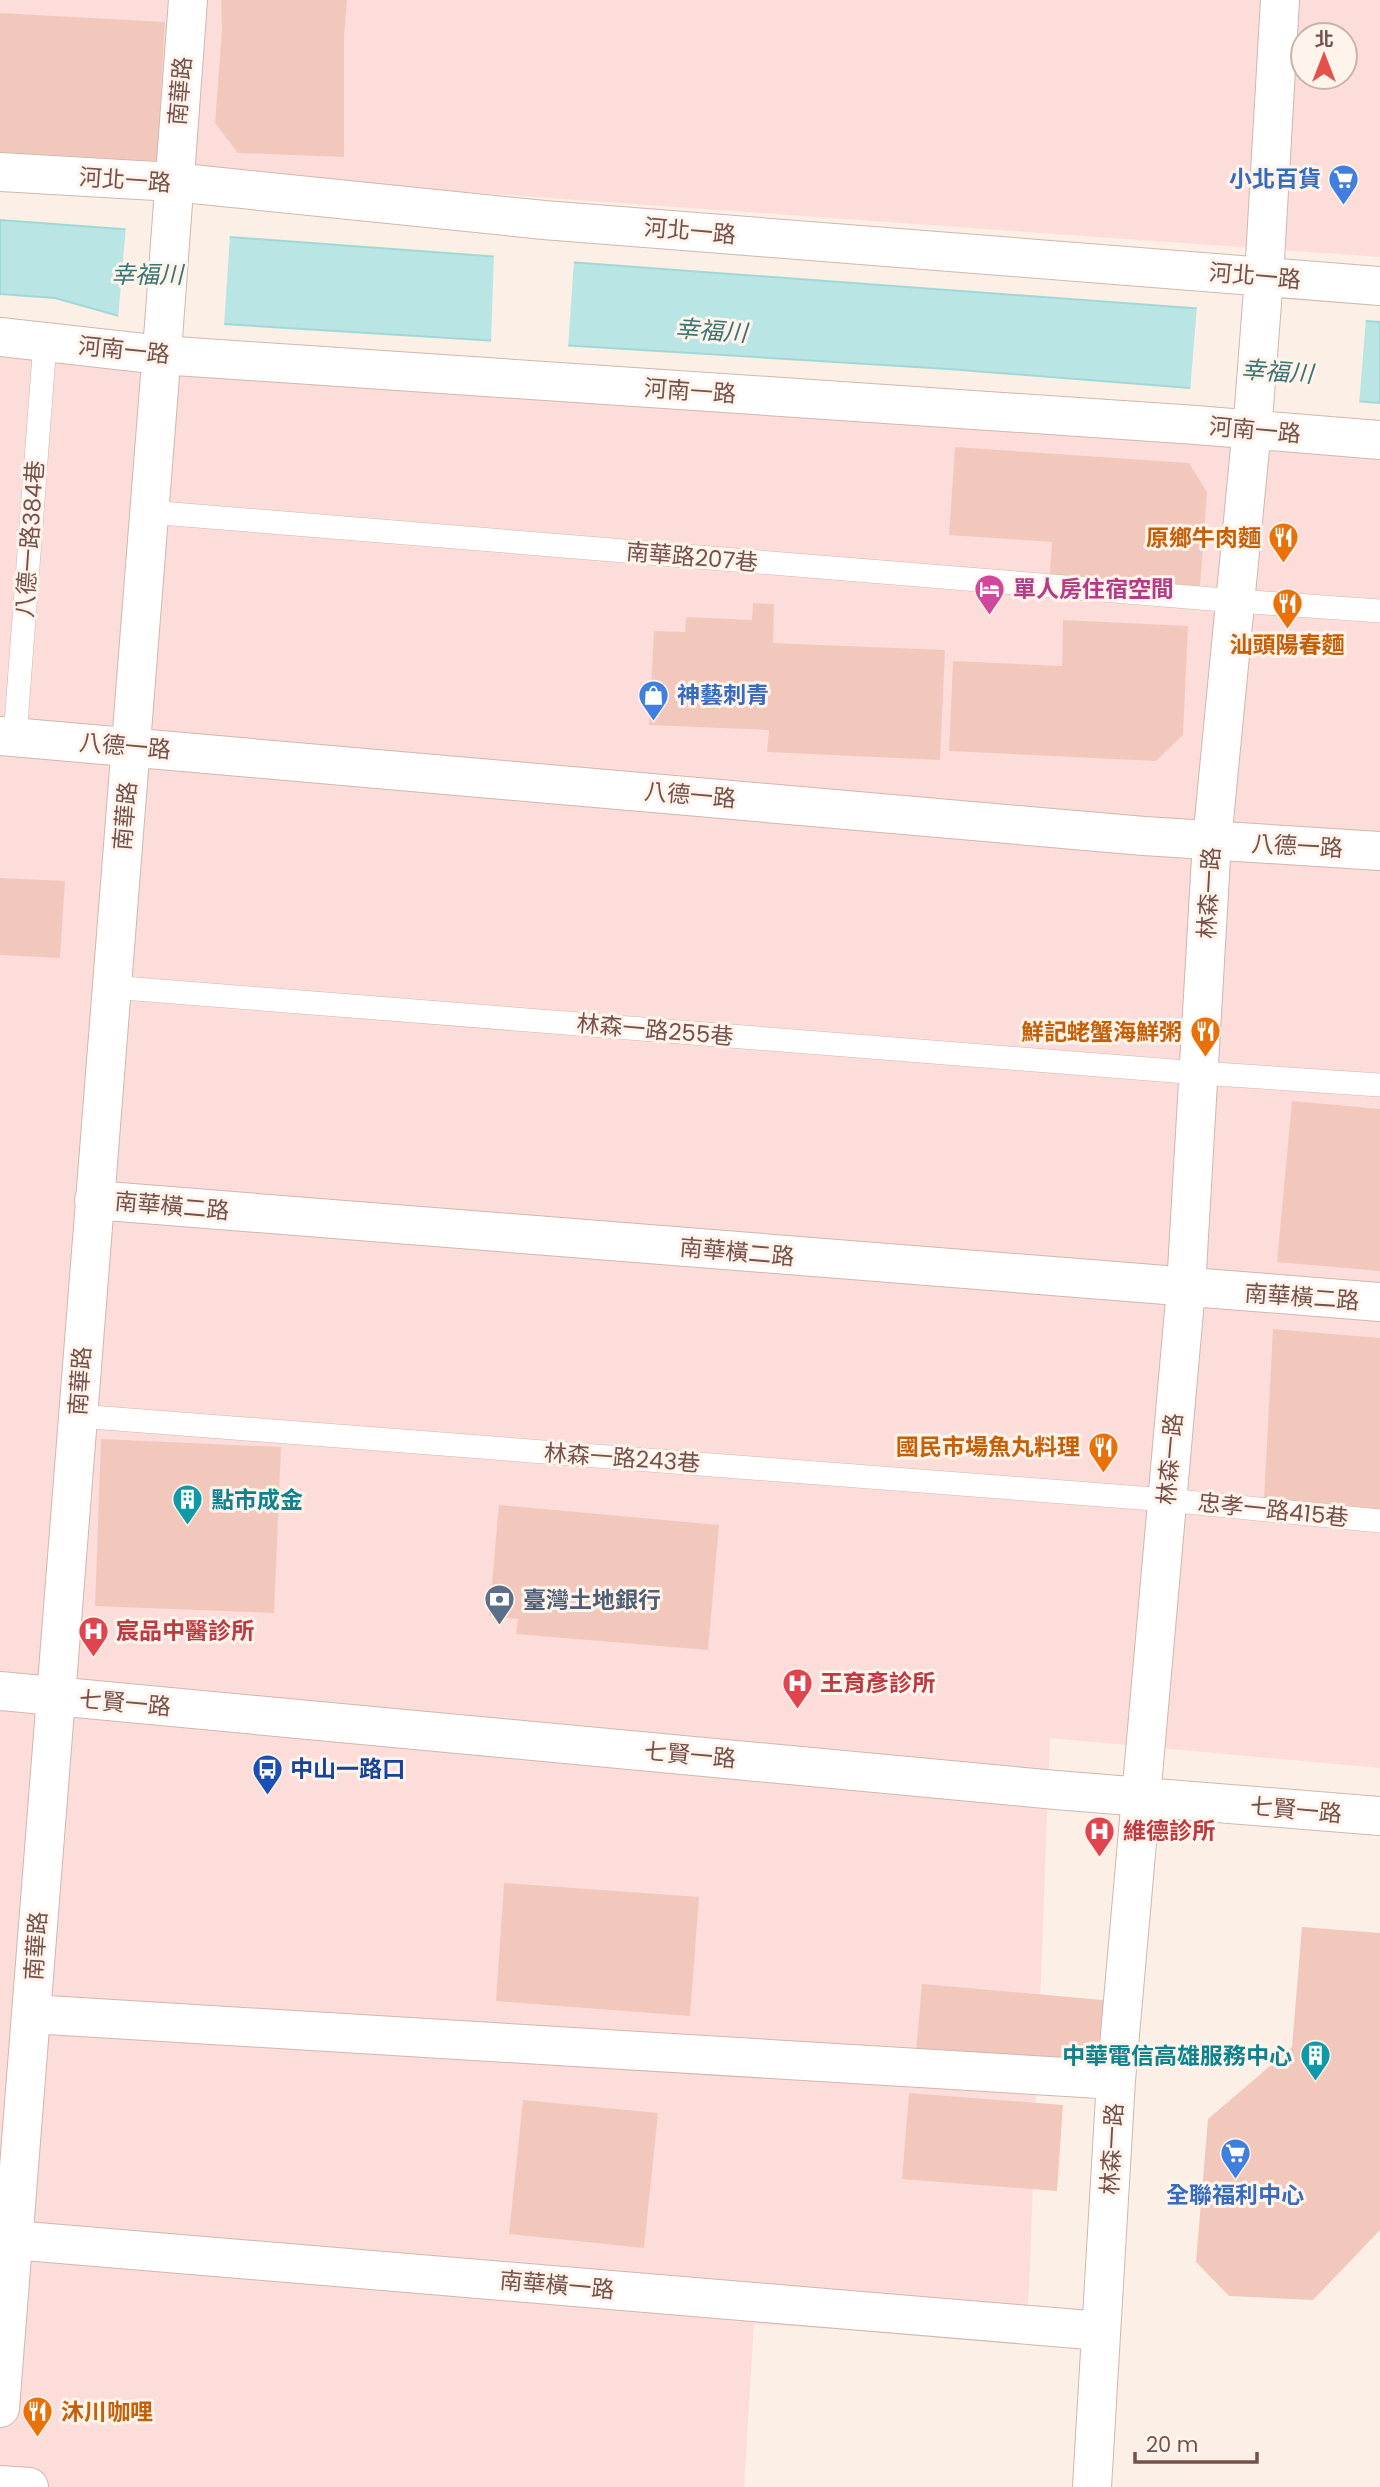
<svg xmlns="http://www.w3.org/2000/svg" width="1380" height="2487" font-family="Poppins,'Noto Sans TC',sans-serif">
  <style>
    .commercial { fill: #fdddd9; fill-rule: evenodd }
    .water { fill: #b9e6e4; stroke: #a0d8d6; stroke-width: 2 }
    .pier { fill: #fcefe5 }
    .building { fill: #f2c8bd }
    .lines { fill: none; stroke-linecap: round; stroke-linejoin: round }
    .service-casing { stroke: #d0b7ae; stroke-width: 24 }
    .minor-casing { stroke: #d0b7ae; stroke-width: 40 }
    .tertiary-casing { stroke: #d0b7ae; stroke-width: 40 }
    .service { stroke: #fff; stroke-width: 23 }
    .minor { stroke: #fff; stroke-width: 38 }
    .tertiary { stroke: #fff; stroke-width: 38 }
    .labels { text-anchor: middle; stroke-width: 6; stroke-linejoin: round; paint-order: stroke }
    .street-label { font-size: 23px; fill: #76514a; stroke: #fff4ec }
    .shop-label { font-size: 23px; font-weight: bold; fill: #366cbe; stroke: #fff4ec; text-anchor: end }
    .food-label { font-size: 23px; font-weight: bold; fill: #c56008; stroke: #fff4ec; text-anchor: end }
    .hotel-label { font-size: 23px; font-weight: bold; fill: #b23c85; stroke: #fff4ec; text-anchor: start }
    .culture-label { font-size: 23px; font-weight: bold; fill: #0d838f; stroke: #fff4ec; text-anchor: start }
    .service-label { font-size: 23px; font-weight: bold; fill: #4e5e75; stroke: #fff4ec; text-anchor: start }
    .health-label { font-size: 23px; font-weight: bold; fill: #be3a42; stroke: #fff4ec; text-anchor: start }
    .transit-label { font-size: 23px; font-weight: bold; fill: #164399; stroke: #fff4ec; text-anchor: start }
    .water-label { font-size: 24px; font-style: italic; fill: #3a7473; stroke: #fff4ec }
  </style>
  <rect width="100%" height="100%" fill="#fcefe5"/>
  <path class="commercial" d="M0,0h1380v257l-1380,-98zM1303,35h42v42h-42z
    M0,332l1380,117v1319l-330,-30 -21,552 -5,51 -270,-17 -10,163h-744z"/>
  <path class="water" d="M0,220l1380,102v81l-432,-34 -822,-51 -71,-20 -55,-4z"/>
  <path class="pier" d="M126,226l104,8 -6,93 -106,-8z
    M494,254l80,6 -6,88 -77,-6z
    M1197,306l169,12 -7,87 -169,-13z"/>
  <path class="building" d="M221,0h126l-3,38v119l-106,-4 -23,-30 7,-93z
    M0,13l165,9 -8,139 -157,-9z
    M955,447l234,16 18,29 -8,107 -150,-11 3,-46 -103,-7z
    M753,603l21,1 -1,39 172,7 -5,110 -173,-8 2,-22 -120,-5 5,-94 31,1 1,-15 66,3z
    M1063,620l125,6 -5,109 -27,26 -207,-10 4,-90 109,5z
    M0,878l65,3 -5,77 -60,-3z
    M1292,1101l88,8v162l-103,-9z
    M1273,1329l107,9v174l-116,-13z
    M101,1439l180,8 -7,166 -179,-7z
    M499,1505l220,20 -11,125 -192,-16 2,-15 -29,-3z
    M504,1883l195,14 -9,119 -194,-15z
    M1302,1927l78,6v297l-67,70 -84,-4 -33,-34 12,-143 84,-72z
    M922,1984l191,17 -6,67 -191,-16z
    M909,2093l154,12 -6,86 -155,-12z
    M523,2100l135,13 -14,135 -135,-14z"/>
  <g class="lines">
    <defs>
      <path id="service" d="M148,512l1089,89 143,10
        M15,737l30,-395
        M110,987l1089,86 181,12
        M78,1416l1089,84 213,21"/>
      <path id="minor" d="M0,172l173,10 371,38 836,66
        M0,337l161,18 1035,70 184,15
        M0,736l1144,100 236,15
        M94,1200l1286,102
        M31,2014l1085,66
        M13,2240l1088,91
        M0,2408l164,-2083 24,-325
        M0,2485l29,2
        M1092,2487l24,-407 70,-792 26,-447 42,-434 10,-130 16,-277"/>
      <path id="tertiary" d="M0,1691l1056,99 324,26"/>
    </defs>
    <use href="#service" class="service-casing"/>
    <use href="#minor" class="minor-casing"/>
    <use href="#tertiary" class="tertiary-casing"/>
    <use href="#service" class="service"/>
    <use href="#minor" class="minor"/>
    <use href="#tertiary" class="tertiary"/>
  </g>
  <defs>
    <symbol id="supermarket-pin" viewBox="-11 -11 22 30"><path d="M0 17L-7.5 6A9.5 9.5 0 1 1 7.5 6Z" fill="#3f7fe0" stroke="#fff4ec"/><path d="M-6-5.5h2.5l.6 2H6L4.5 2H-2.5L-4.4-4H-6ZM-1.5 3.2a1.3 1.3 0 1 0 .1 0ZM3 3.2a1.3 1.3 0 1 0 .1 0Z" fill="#fff"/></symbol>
    <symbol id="restaurant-pin" viewBox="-11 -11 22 30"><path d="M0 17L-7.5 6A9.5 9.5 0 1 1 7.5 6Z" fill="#e8710a" stroke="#fff4ec"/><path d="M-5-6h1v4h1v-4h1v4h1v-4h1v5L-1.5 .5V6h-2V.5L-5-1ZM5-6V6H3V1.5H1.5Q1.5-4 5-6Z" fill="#fff"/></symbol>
    <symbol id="hotel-pin" viewBox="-11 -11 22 30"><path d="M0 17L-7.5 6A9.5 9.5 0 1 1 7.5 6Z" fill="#d1479c" stroke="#fff4ec"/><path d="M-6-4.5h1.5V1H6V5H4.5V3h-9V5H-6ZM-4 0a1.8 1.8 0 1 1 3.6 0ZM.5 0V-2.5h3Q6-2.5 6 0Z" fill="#fff"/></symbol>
    <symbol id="shop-pin" viewBox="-11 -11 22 30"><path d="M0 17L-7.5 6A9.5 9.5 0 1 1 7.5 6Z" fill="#3f7fe0" stroke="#fff4ec"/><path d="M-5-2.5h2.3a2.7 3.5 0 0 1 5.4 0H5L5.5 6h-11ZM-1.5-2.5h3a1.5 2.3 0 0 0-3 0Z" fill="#fff"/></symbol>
    <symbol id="building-pin" viewBox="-11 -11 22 30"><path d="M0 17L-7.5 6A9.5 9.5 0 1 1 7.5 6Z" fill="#0f9aa8" stroke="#fff4ec"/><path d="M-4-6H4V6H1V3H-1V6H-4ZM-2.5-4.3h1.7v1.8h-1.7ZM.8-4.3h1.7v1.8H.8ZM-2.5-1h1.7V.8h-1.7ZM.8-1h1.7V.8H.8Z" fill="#fff"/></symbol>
    <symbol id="bank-pin" viewBox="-11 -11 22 30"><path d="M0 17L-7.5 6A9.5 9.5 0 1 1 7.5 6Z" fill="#5c6f8a" stroke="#fff4ec"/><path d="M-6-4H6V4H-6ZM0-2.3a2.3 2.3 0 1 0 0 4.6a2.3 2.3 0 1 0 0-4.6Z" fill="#fff"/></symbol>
    <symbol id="hospital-pin" viewBox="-11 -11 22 30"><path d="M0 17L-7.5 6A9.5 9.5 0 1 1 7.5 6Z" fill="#e0444e" stroke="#fff4ec"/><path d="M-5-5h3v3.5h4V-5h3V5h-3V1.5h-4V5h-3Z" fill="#fff"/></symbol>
    <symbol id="bus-pin" viewBox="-11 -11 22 30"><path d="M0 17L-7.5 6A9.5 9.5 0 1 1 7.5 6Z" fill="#1a4fb4" stroke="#fff4ec"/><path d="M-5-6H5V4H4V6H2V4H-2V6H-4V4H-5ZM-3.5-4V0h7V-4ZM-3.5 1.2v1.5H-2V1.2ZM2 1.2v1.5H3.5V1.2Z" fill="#fff"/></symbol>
  </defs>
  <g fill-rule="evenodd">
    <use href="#supermarket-pin" x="1326" y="162" width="35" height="47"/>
    <use href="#restaurant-pin" x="1266" y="520" width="35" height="47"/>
    <use href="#hotel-pin" x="972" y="572" width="35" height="47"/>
    <use href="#restaurant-pin" x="1270" y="586" width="35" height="47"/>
    <use href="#shop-pin" x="636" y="678" width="35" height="47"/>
    <use href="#restaurant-pin" x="1188" y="1014" width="35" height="47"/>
    <use href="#restaurant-pin" x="1086" y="1430" width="35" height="47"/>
    <use href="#building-pin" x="170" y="1482" width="35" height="47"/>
    <use href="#bank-pin" x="482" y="1582" width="35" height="47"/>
    <use href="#hospital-pin" x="76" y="1614" width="35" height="47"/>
    <use href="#hospital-pin" x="780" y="1666" width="35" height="47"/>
    <use href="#bus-pin" x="250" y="1752" width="35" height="47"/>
    <use href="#hospital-pin" x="1082" y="1814" width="35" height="47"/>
    <use href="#building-pin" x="1298" y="2038" width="35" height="47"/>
    <use href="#supermarket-pin" x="1218" y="2136" width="35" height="47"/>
    <use href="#restaurant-pin" x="20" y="2394" width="35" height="47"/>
  </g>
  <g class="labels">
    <g class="street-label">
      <text transform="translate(180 91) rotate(-85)" y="8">南華路</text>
      <text transform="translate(125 180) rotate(4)" y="8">河北一路</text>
      <text transform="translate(690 231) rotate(5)" y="8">河北一路</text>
      <text transform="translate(1255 276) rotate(5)" y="8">河北一路</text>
      <text transform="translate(124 350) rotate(6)" y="8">河南一路</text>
      <text transform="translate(690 391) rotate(4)" y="8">河南一路</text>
      <text transform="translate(1255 430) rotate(5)" y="8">河南一路</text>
      <text transform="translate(30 539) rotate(-86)" y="8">八德一路384巷</text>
      <text transform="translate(692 557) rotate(5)" y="8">南華路207巷</text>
      <text transform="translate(125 746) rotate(5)" y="8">八德一路</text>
      <text transform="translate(690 795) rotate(5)" y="8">八德一路</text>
      <text transform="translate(125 816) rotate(-85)" y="8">南華路</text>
      <text transform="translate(1297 846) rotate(3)" y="8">八德一路</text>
      <text transform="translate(1209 893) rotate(-87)" y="8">林森一路</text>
      <text transform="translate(655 1030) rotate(5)" y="8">林森一路255巷</text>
      <text transform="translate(172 1206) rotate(5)" y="8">南華橫二路</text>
      <text transform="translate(737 1252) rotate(5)" y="8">南華橫二路</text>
      <text transform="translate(1302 1297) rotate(4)" y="8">南華橫二路</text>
      <text transform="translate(80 1381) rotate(-86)" y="8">南華路</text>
      <text transform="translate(622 1458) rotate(4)" y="8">林森一路243巷</text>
      <text transform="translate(1170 1459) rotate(-85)" y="8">林森一路</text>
      <text transform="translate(1273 1510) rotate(6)" y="8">忠孝一路415巷</text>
      <text transform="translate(125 1703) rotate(5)" y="8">七賢一路</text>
      <text transform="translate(690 1755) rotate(5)" y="8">七賢一路</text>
      <text transform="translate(1296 1810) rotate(5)" y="8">七賢一路</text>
      <text transform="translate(36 1946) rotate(-86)" y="8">南華路</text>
      <text transform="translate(1112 2149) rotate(-87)" y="8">林森一路</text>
      <text transform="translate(557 2285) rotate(5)" y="8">南華橫一路</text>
    </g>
    <g class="shop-label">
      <text x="1321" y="187">小北百貨</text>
      <text x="677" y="703" text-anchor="start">神藝刺青</text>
      <text x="1235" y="2203" text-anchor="middle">全聯福利中心</text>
    </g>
    <g class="food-label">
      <text x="1261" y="546">原鄉牛肉麵</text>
      <text x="1287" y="653" text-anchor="middle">汕頭陽春麵</text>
      <text x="1182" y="1040">鮮記蛯蟹海鮮粥</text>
      <text x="1080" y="1455">國民市場魚丸料理</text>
      <text x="61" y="2420" text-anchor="start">沐川咖哩</text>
    </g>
    <g class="hotel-label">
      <text x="1013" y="597">單人房住宿空間</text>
    </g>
    <g class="culture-label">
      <text x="211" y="1508">點市成金</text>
      <text x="1292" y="2064" text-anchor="end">中華電信高雄服務中心</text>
    </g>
    <g class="service-label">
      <text x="523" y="1608">臺灣土地銀行</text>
    </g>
    <g class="health-label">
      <text x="116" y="1639">宸品中醫診所</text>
      <text x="820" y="1691">王育彥診所</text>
      <text x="1123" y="1839">維德診所</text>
    </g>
    <g class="transit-label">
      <text x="290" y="1777">中山一路口</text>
    </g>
    <g class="water-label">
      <text x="147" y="283">幸福川</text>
      <text transform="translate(711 331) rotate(4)" y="8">幸福川</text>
      <text transform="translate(1277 372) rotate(4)" y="8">幸福川</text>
    </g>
  </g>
  <g transform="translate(1324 56)"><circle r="33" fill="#fff4ec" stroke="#c8b3ab" stroke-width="2"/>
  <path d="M0-5L12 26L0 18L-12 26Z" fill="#e7504a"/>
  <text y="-10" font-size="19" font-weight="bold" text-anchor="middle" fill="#76514a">北</text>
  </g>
  <path d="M1135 2452v10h122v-10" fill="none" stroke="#76514a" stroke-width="3.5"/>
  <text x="1146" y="2452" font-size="21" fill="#76514a" stroke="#fff4ec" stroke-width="5" paint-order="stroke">20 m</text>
</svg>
